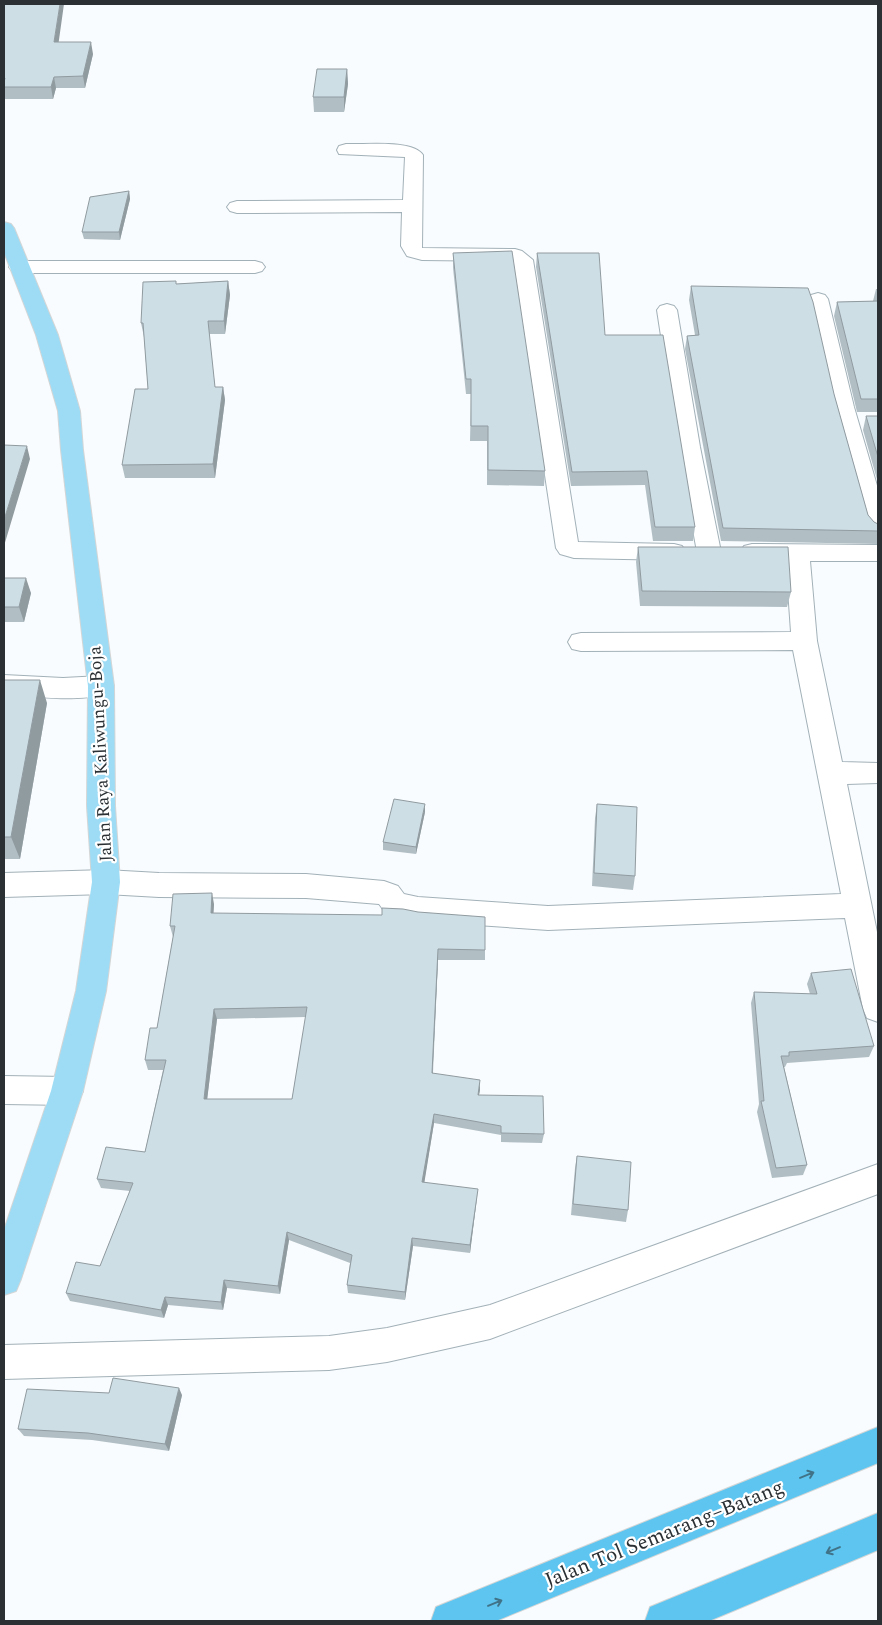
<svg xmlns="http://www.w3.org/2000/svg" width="882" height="1625" font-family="Spectral,serif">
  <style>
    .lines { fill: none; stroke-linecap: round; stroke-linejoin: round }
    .minor-casing { stroke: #a2b1b8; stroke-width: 2 }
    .major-casing { stroke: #d4d6d6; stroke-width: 2 }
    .highway-casing { stroke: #d4d6d6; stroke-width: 2 }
    .minor { fill: #fff; fill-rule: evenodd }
    .major { fill: #9edcf5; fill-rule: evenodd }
    .highway { fill: #5dc5ef; fill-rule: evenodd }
    .wall { fill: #b1bfc5; fill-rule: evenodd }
    .shaded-wall { fill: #909ba0 }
    .building { fill: #cedee5; stroke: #909ba0; fill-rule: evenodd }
    .oneway { stroke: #417388 }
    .labels { text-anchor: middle; stroke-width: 4.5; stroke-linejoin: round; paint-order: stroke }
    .street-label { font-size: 18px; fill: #2a3033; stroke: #fff }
    .near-street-label { font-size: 21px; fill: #2a3033; stroke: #fff }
  </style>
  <rect width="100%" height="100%" fill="#f9fcfe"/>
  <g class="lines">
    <defs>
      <path id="minor" d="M346,144c18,1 67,-5 77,11l-1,93 93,1 7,2 11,9 45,282 96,2 8,2 4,6 -4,6 -8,2 -100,-2 -14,-4 -4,-6 -43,-285 -2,-2 -89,-1 -15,-4 -6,-10 1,-34 -165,1 -7,-2 -3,-4 3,-4 7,-2 166,-1 2,-43 -66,-3 -2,-4 2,-4z
        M19,261h236l7,2 3,4 -3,4 -7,2h-236l-7,-2 -3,-4 3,-4z
        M818,293l7,2 3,4 26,108 24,82v47l-8,-2 -4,-6 -34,-121 -24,-108 3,-4z
        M667,304l7,2 3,4 23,137 21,105 -4,6 -8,2 -8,-2 -4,-6 -19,-105 -21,-137 3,-4z
        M752,544l126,1v16h-68l7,80 25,121 36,1v20l-31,1 31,153v85l-11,-4 -4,-9 -18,-91 -297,12 -130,-9 -33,-9 -6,-8 -73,-6 -147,-1 -53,-3 -102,3v-24l102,-3 53,3 147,1 78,7 14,5 6,8 14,3 130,9 293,-12 -48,-244 -212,1 -9,-2 -4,-7 4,-7 9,-2 210,-1 -5,-71 -34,-1 -8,-2 -4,-6 4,-6z
        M4,675l59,3 38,-2 9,3 4,7 -4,7c-33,10 -72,3 -106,2z
        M4,1076l63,1 11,4 5,10 -5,10 -11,4 -63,-1z
        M878,1164v30l-388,145 -103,23 -58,8 -325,9v-34l325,-9 58,-8 103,-23z"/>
      <path id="major" d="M4,222l7,2 3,4 44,107 22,76 3,39 31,236 1,120 5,76 -14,109 -23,100 -62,188 -5,12 -12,4v-65l47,-139 25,-100 16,-109 -5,-76 1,-120 -27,-236 -3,-39 -22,-76 -32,-83z"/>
      <path id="highway" d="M878,1427v36l-382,158h-65l5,-14z
        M878,1513v37l-169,71h-64l5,-14z"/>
    </defs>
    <use href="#minor" class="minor-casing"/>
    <use href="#major" class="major-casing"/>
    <use href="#highway" class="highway-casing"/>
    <use href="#minor" class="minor"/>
    <use href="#major" class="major"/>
    <use href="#highway" class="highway"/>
  </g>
  <path class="wall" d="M4,4l54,38 35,12 -8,34h-29l-3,11h-48l-1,-4z
    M347,69l1,15 -4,28h-30l-1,-15z
    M129,191l1,8 -10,41 -36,-1 -2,-7z
    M453,253l92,218 -1,15 -57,-1v-44h-17l1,-47h-5l-13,-126z
    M537,253l68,82 90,192 -2,14h-40l-8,-56 -74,1 -35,-219z
    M176,281v3l52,-3 2,14 -5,39h-16l6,53h8l2,13 -10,78h-90l-3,-13 26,-76 -4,-52 -3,-14z
    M691,286l143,108 34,121 6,7 4,2v20l-157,-3 -36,-192 2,-13 8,-1 -6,-35z
    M876,289h2v123h-21l-23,-96 3,-14 36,-1z
    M866,416h12v67l-15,-53z
    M638,547l153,45 -4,15 -147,-1 -4,-44z
    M4,578l27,15 -7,29h-20z
    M4,680l43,23 -27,156h-16z
    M597,804l38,72 -2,14 -41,-4 3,-68z
    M425,812l-9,42 -33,-4v-8z
    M214,904l-1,9 272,37v10h-47l-5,113 47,17 -1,5 65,39 -2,9 -41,-1v-7l-67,-12 -10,59 53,15 -7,56 -57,-7 -8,54 -57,-7 -1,-8 3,-22 -61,-23 -9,54 -53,-6 -4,22 -55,-5 -4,13 -94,-17 -4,-8 34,-27 30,-75 -29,-3 -4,-9 48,-27 18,-82h-15l-3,-10 12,-32 16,-91 -3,-11zM306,1017l-14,82h-85l10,-80z
    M811,973l63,73 -5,11 -82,6 -2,4h-1l23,98 -4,10 -31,3 -15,-66 2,-8 -8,-101 3,-11 56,2 -3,-10z
    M577,1156l51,54 -2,12 -55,-7 4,-47z
    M109,1393l73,2 -13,56 -77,-11 -68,-4 -6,-7z"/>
  <path class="shaded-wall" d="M60,4h4l-7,50 -3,-12z
    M91,42l2,12 -8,34 -2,-12z
    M347,69l1,15 -4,28v-15z
    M54,77l2,11 -3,11 -2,-12z
    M129,191l1,8 -10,41 -1,-8z
    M228,281l2,14 -5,39 -1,-13z
    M223,387l2,13 -10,78 -2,-14z
    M27,446l3,13 -26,87v-26z
    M26,578l5,15 -7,29 -5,-15z
    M40,680l7,23 -27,156 -9,-22z
    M425,804v8l-9,42v-7z
    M212,893l2,11 -1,19 -2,-10z
    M438,949v11l-6,123v-10z
    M214,1009l3,10 -11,90 -2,-10z
    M480,1080v10l-3,14 1,-9z
    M434,1114v9l-11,68 -1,-9z
    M478,1189l-8,64v-8z
    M287,1232l2,8 -9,54 -2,-8z
    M412,1238l1,8 -8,54v-8z
    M224,1280l3,8 -4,22 -2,-8z
    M165,1297l3,8 -4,13 -3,-8z
    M179,1388l3,7 -13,56 -4,-7z"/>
  <path class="building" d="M4,4h56l-6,38h37l-8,34 -29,1 -3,10h-47v-5l1,-4h-1z
    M317,69h30l-3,28h-31z
    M129,191l-10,41h-37l8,-35z
    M512,251l33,220 -57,-1v-44h-17v-47h-5l-13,-126z
    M537,253h62l6,82h58l32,192h-40l-8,-56 -75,1z
    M176,281v3l52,-3 -4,40h-16l7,66h8l-10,77 -91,1 13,-76h13l-5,-66h-2l2,-41z
    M691,286l117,2 5,14 21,92 34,121 6,7 4,2v7l-155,-3 -36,-192 12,-1z
    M878,301v98h-17l-24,-97z
    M866,416h12v41z
    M4,445l23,1 -23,74z
    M638,547h150l3,45 -149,-1z
    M4,578h22l-7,29h-15z
    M4,680h36l-29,157h-7z
    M394,799l31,5 -9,43 -33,-5z
    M597,804l40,3 -2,69 -41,-3z
    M212,893l-1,20 171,2v-7l21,1 15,3 67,5v33l-47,-1 -6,124 48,7 -2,15 65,1 1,38 -43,-1v-7l-67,-12 -12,68 56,7 -8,56 -58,-7 -7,54 -58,-7 5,-30 -65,-23 -9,54 -54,-6 -3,22 -56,-5 -4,13 -95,-17 10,-31 24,4 33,-83 -36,-4 9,-32 39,5 21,-92h-21l5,-32h7l18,-102h-5l3,-32zM307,1007l-15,92h-88l10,-90z
    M851,969l23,77 -85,6v4h-8l26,109 -31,3 -15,-67h3l-10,-109 63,2 -6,-21z
    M577,1156l54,6 -3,48 -55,-6z
    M113,1378l66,10 -14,56 -77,-11 -70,-4 9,-40 82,4z"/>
  <defs><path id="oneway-shaft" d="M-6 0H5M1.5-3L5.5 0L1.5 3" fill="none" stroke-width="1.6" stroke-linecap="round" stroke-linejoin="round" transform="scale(1.25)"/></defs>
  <g class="oneway">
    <use href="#oneway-shaft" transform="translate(807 1475) rotate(-22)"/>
    <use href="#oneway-shaft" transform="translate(833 1550) rotate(157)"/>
    <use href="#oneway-shaft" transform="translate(495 1603) rotate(-22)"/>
  </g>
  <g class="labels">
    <g class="street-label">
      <text transform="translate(100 754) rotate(-93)" y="6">Jalan Raya Kaliwungu-Boja</text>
    </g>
    <g class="near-street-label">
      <text transform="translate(664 1533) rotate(-22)" y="7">Jalan Tol Semarang–Batang</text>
    </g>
  </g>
  <rect width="882" height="1625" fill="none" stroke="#2a3033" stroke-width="10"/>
</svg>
